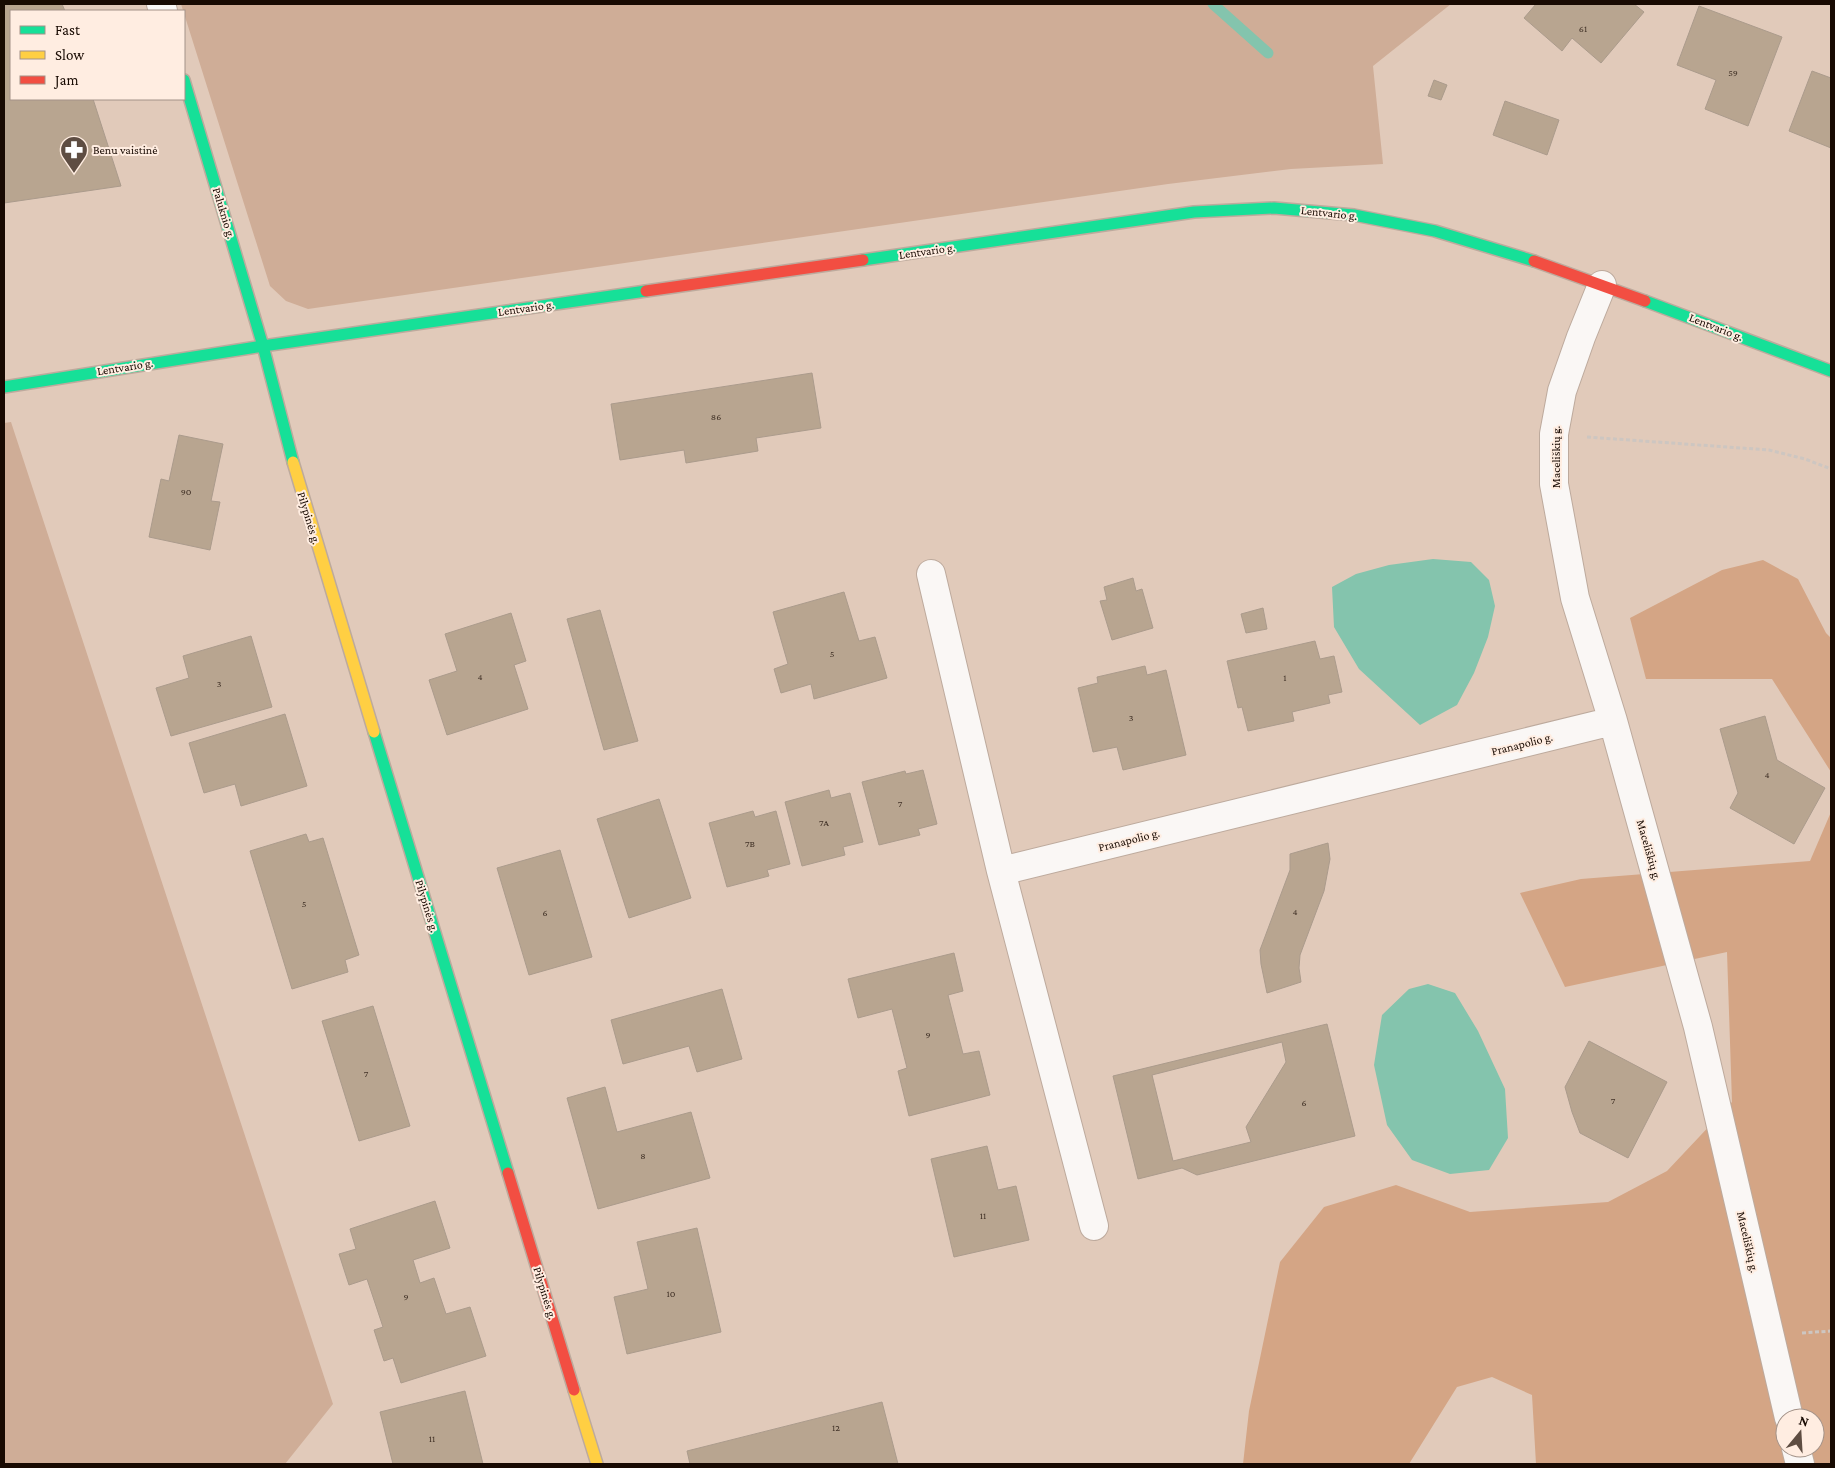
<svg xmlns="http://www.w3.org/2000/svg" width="1835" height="1468" font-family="'Crimson Pro',serif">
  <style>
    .green { fill: #cfad97 }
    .forest { fill: #d4a585; fill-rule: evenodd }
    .water { fill: #84c4ad }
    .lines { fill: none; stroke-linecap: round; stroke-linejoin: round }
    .stream { stroke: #84c4ad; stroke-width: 11 }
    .building { fill: #b8a590; stroke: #ab9b8c; fill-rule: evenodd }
    .street-casing { stroke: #bdaa9d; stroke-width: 30 }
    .fast-casing { stroke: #bdaa9d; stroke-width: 14 }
    .slow-casing { stroke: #bdaa9d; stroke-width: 14 }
    .jam-casing { stroke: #bdaa9d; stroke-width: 14 }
    .path { stroke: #cdc6c1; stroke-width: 3; stroke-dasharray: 4 2.5; stroke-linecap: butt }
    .street { stroke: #faf7f5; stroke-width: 28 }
    .fast { stroke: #16e098; stroke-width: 11 }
    .slow { stroke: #ffcf43; stroke-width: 11 }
    .jam { stroke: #f24e42; stroke-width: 11 }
    .labels { text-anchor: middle; stroke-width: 4; stroke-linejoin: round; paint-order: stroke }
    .number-label { font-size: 10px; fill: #403126 }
    .poi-label { font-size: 12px; fill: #180a02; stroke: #ffede1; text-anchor: start }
    .street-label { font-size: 12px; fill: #180a02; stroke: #ffede1 }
  </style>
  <rect width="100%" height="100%" fill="#e1caba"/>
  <path class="green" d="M181,4h1270l-78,62 10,98 -92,5 -123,15 -860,125 -22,-8 -16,-15z
    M11,422l322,982 -48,60h-281v-1041z"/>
  <path class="forest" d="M1763,560l35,19 28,54 5,5v134l-59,-93h-126l-16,-61 92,-48z
    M1831,812v652h-295l-4,-69 -40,-18 -35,10 -48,77h-166l6,-53 31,-149 44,-55 72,-22 74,27 138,-10 59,-31 65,-69 -5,-150 -162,35 -45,-94 61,-14 229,-18zM1785,1418h30v30h-30z"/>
  <path class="water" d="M1433,559l38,3 18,18 6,26 -7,31 -14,36 -17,32 -37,20 -61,-56 -25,-42 -2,-40 24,-13 33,-9z
    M1428,984l27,9 23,38 27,58 3,49 -19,32 -39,4 -38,-14 -25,-35 -13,-60 8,-50 27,-26z"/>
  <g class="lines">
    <path class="stream" d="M1213,4l55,49"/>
  </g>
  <path class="building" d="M4,4h58l3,7h-54v88h82l28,87 -117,17z
    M1536,4h98l10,8 -43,51 -29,-25 -10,13 -38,-33z
    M1699,6l83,31 -34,89 -43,-17 11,-29 -39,-15z
    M1812,71l19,7v70l-42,-17z
    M1434,80l13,5 -6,15 -13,-4z
    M1505,101l54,19 -12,35 -54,-20z
    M812,373l9,55 -65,10 2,13 -72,12 -2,-13 -64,10 -9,-56z
    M179,435l44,9 -12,57 9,1 -10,48 -61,-13 12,-58 8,2z
    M1133,578l3,13 6,-2 11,39 -41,12 -12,-39 7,-1 -3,-13z
    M844,592l15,49 16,-4 12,41 -73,21 -3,-15 -30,9 -7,-24 14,-5 -15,-52z
    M1263,608l4,21 -21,4 -5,-19z
    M600,610l38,131 -34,9 -37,-131z
    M511,613l15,48 -12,4 14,44 -81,26 -18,-55 28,-9 -12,-37z
    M251,636l21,71 -101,29 -15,-48 33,-10 -6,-22z
    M1315,641l5,18 14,-3 8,36 -14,3 2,8 -38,9 2,9 -46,10 -6,-24 -4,1 -11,-47z
    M1145,666l2,9 19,-5 20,85 -63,15 -6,-23 -24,5 -15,-64 20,-5 -1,-6z
    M285,714l22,72 -66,20 -6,-22 -31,9 -15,-50z
    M1765,716l12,44 48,28 -31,56 -64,-36 8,-15 -18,-64z
    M923,770l14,54 -19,5 2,6 -41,10 -17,-63 43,-11 1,3z
    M829,790l2,8 19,-5 13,49 -20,5 2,8 -43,11 -17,-64z
    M659,799l32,99 -62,20 -32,-99z
    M753,811l2,6 21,-6 14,53 -23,6 2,6 -42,11 -18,-64z
    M306,834l3,8 14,-4 36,117 -14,5 3,12 -56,17 -42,-138z
    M1328,843l2,16 -6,32 -24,64 -1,13 2,14 -34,11 -6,-29 -1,-14 30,-80v-16z
    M560,850l32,107 -63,18 -32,-107z
    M954,953l9,38 -15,4 15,59 16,-3 11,44 -81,21 -11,-45 9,-3 -15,-59 -34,9 -10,-39z
    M722,989l20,70 -45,13 -8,-26 -66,18 -12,-44z
    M373,1006l37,120 -51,15 -37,-120z
    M1327,1024l28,112 -158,39 -15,-7 -44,11 -25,-103zM1282,1042l4,20 -40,65 5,15 -78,19 -21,-86z
    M1589,1041l78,41 -39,76 -48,-25 -8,-21 -7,-25z
    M605,1087l12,45 74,-20 19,66 -112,31 -31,-111z
    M987,1146l11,44 18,-4 13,54 -75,17 -23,-98z
    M435,1201l15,47 -37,12 7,23 14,-5 12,36 24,-7 16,49 -85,27 -8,-25 -9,3 -10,-31 9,-3 -16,-48 -18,6 -10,-31 17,-5 -6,-20z
    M697,1228l24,104 -94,22 -13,-57 34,-8 -11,-47z
    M465,1391l18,73h-90l-13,-52z
    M882,1402l16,62h-208l-3,-13z"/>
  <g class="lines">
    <defs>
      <path id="street" d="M161,4l2,7
        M1602,285l-21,52 -19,54 -8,43v50l21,114 38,123 85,306 91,391
        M931,574l70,297 93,355
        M1001,871l612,-150
        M1796,1448l4,16"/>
      <path id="fast" d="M184,80l79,266 30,116
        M863,260l331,-48 80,-4 80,7 81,16 99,30
        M1645,301l186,70
        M4,387l259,-41 383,-55
        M374,732l134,441"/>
      <path id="slow" d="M293,462l81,270
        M574,1390l23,74"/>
      <path id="jam" d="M1534,261l111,40
        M646,291l217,-31
        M508,1173l66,217"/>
    </defs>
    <use href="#street" class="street-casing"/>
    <use href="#fast" class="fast-casing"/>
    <use href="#slow" class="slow-casing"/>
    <use href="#jam" class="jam-casing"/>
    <path class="path" d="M1587,437l182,13 36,9 26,10
      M1802,1333l29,-2"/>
    <use href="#street" class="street"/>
    <use href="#fast" class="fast"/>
    <use href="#slow" class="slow"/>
    <use href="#jam" class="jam"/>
  </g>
  <defs>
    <symbol id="pharmacy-pin" viewBox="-11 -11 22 30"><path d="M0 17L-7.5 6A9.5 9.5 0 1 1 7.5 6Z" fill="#5e4d42" stroke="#ffede1"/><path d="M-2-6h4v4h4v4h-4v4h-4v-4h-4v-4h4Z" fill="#fff"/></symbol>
  </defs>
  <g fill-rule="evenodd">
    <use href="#pharmacy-pin" x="58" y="134" width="32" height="43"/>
  </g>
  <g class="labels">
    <g class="number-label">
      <text x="1583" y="32">61</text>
      <text x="1733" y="76">59</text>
      <text x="716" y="420">86</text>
      <text x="186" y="495">90</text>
      <text x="832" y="657">5</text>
      <text x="480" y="680">4</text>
      <text x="1285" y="681">1</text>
      <text x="219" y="687">3</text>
      <text x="1131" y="721">3</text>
      <text x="1767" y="778">4</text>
      <text x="900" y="807">7</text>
      <text x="824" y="826">7A</text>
      <text x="750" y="847">7B</text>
      <text x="304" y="907">5</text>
      <text x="1295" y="915">4</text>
      <text x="545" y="916">6</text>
      <text x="928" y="1038">9</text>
      <text x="366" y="1077">7</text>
      <text x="1613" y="1104">7</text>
      <text x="1304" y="1106">6</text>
      <text x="643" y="1159">8</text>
      <text x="983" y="1219">11</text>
      <text x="671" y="1297">10</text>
      <text x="406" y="1300">9</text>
      <text x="836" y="1431">12</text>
      <text x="432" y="1442">11</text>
    </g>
    <g class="poi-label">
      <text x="93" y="154">Benu vaistinė</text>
    </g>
    <g class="street-label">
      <text transform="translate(224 213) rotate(73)" y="4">Paluknio g.</text>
      <text transform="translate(1329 213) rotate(6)" y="4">Lentvario g.</text>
      <text transform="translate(927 251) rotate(-8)" y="4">Lentvario g.</text>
      <text transform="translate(526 308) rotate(-8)" y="4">Lentvario g.</text>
      <text transform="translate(1716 327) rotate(21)" y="4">Lentvario g.</text>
      <text transform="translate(125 367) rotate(-9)" y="4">Lentvario g.</text>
      <text transform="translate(1556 457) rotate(-90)" y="4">Maceliškių g.</text>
      <text transform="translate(309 518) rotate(73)" y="4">Pilypinės g.</text>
      <text transform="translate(1522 744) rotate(-14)" y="4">Pranapolio g.</text>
      <text transform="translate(1129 840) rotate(-14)" y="4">Pranapolio g.</text>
      <text transform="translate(1649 850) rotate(74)" y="4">Maceliškių g.</text>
      <text transform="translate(427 906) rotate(73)" y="4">Pilypinės g.</text>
      <text transform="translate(1748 1242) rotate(77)" y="4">Maceliškių g.</text>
      <text transform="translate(545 1293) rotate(73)" y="4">Pilypinės g.</text>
    </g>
  </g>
  <rect width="1835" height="1468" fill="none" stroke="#180a02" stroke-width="10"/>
  <rect x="10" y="10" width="175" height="90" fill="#ffede1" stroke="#a39288"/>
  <rect x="20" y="26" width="25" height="8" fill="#16e098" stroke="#a39288"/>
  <text x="55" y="35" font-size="15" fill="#180a02">Fast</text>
  <rect x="20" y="51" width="25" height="8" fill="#ffcf43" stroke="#a39288"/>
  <text x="55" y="60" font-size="15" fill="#180a02">Slow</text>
  <rect x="20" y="76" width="25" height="8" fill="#f24e42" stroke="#a39288"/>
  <text x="55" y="85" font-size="15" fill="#180a02">Jam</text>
  <g transform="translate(1800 1433) rotate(18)"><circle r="24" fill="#ffede1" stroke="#a39288"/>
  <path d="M0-4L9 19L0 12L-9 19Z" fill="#5e4d42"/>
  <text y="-8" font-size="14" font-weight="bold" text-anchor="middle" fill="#180a02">N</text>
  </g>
</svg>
